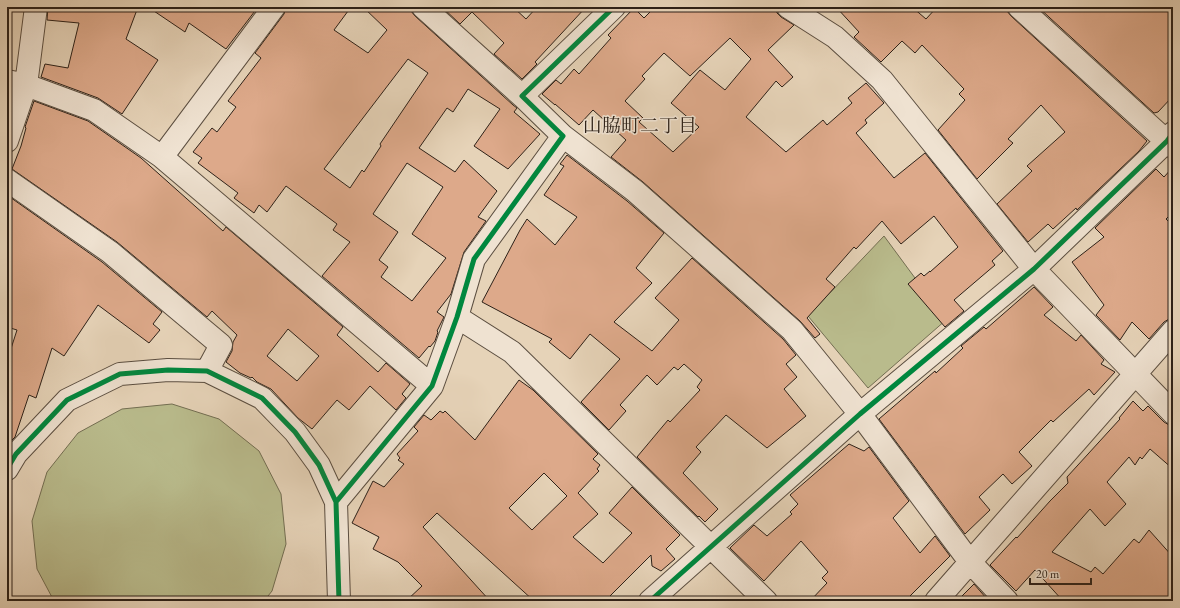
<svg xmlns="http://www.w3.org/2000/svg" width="1180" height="608" font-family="'EB Garamond','Noto Serif JP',serif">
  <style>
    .green { fill: #b9bb8c; stroke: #736e52 }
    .building { fill: #dda98a; stroke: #2d2118; fill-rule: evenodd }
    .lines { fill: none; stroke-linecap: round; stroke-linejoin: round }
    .minor-casing { stroke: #5b4e40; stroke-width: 24 }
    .minor { stroke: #efe2d1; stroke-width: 22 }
    .cycleway-casing { stroke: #efe2d1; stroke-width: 8 }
    .cycleway { stroke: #00873e; stroke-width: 5 }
    .labels { text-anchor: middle; stroke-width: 3; stroke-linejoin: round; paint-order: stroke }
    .neighbourhood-label { font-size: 19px; fill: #2d2118; stroke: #efe2d1 }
  </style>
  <rect width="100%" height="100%" fill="#e6d3b8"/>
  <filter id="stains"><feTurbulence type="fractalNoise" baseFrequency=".005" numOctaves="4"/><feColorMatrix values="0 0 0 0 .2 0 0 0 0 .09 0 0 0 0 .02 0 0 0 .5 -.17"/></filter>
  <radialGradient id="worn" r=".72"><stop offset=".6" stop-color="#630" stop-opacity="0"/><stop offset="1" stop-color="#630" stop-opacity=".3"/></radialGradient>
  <path class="green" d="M884,236l62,84 -78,68 -60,-72z
    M172,404l47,15 40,32 22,43 5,50 -14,47 -8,10h-210l-17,-32 -5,-48 15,-49 31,-39 44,-24z"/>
  <path class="building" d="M48,7h90l-12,32 32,21 -36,54 -24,-16 -57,-21 4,-13 23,4 11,-45 -32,-3z
    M148,7h110l-32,42 -37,-26 -4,9z
    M286,7h65l-17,23 34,23 19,-23 -24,-23h48v4l4,5 98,89 4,3 -3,4 26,22 -32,35 -34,-23 26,-37 -32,-20 -15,23 -6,-4 -28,40 36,24 9,-12 33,31 -19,26 8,4 -22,31 -13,42 -14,18 7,5 -7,14 1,1 -3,9 -5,6 -1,-1 -10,12 -97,-82 28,-34 -17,-12 4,-6 -51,-38 -19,26 -8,-7 -5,8 -20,-15 4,-5 -40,-30 4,-5 -9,-6 19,-24 5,4 19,-25 -8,-6 33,-43 -6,-5 29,-39zM408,59l20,14 -48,71 1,2 -17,26 -2,-2 -12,18 -26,-19zM407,163l36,24 -31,47 34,24 -34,43 -31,-24 7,-10 -9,-7 19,-28 -25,-18z
    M442,7h71l13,12 11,-12h49l-51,55 2,2 -15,15 -28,-25 10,-11 -32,-31 -12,12z
    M655,7h121l1,6 4,4 13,8 -26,25 25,27 -11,10 -6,-6 -30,36 40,35 37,-32 4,5 25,-22 -4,-5 18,-15 18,20 -19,17 2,3 -11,10 38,45 31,-25 78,98 -11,10 3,4 -41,35 10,11 -19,16 -37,-43 13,-11 3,3 6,-5v1l28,-25 -24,-31 -33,28 -19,-23 -26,28 -2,-2 -28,32 9,8 -28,31 13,16 -5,4 -15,-17 -157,-139 -32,-25 15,-17 -33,-30 -14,15 -24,-21v1l-13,-11 14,-14 5,4 13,-15 5,5 32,-36 -3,-3 26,-27 10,10zM730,38l21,21 -26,31 -25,-20 -29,33 28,24 -26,25 -34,-30 4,-4 -18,-17 20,-22 -3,-3 22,-23 26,23z
    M836,7h76l14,12 11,-12h70v4l4,5 136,125 -8,10 -62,59 -1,-2 -23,21 -5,-5 -20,18 -31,-38 35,-33 -5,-5 38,-34 -24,-27 -33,34 5,4 -36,36 -39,-49 27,-30 -6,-6 5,-5 -42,-44 -7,8 -13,-12 -21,21 -27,-25 5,-5z
    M1038,7h135v89l-15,16 -4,1z
    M34,101l54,20 53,37 82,73 3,-4 117,100 -6,8 41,37 8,-9 24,21 -8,10 4,4 -10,12 -26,-24 -21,24 -12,-10 -25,29 -14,-11 -27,-29 -14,-7 -5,-5 -1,1 -11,-5 -14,-11 6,-11 1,-9 4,-7 -25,-24 -5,6 -90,-75 -105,-73 9,-23 5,-18 -1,-1zM288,329l31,27 -22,25 -30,-25z
    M567,155l60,46 37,32 -28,35 16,15 -38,39 38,29 27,-31 -24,-22 37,-40 91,81 13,16 -10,9 11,13 -13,12 22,27 -39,32 -41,-33 -30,32 5,5 -18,21 35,36 -13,13 -6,-6 -1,1 -61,-60 31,-37 2,2 30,-32 -3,-3 5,-7 -18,-16 -6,6 -4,-3 -17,18 -10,-10 -27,30 6,6 -17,19 -28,-28 39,-43 -30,-25 -20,25 -21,-17 3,-3 -70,-37 38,-72 7,-11 28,26 22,-28 -33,-22 20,-29 -4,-2z
    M1173,167v45l-7,7 7,7v93h-4l-5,3 -15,17 -17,-17 -12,18 -24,-25 8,-10 -32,-43 32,-25 -9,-9 61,-59 8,8z
    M7,195l95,67 60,50 -9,12 7,6 -11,13 -51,-38 -34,51 -12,-8 -16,50 -7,-3 -14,42 -8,8v-84l10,-31 -10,-3z
    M1034,287l19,20 -9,8 32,26 5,-6 23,25 -3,4 14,8 -21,23 -5,-6 -36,33 -2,-2 -32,32 13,14 -20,18 -9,-10 -24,23 11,13 -25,24 -86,-115 56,-48 1,2 27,-25 -2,-2 23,-19 2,2z
    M519,380l14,10 65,64 -5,5 7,6 -3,4 2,2 -21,22 20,21 -25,23 30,26 29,-30 -23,-20 23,-26 48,48 -14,14 9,10 -14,12 -9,-5 -1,-11 -46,46h-71l-97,-88 -14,14 67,74h-84l16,-15 -24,-24 -25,-13 6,-12 -27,-14 21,-42 11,6 20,-23 -6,-4 2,-2 -3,-4 21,-23 -4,-4 10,-12 7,5 9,-9 3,2 2,-2 30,29zM544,473l23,23 -35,34 -23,-22z
    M1133,401l10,10 5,-5 16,16 5,3h4v44l-23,-20 -8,10 -2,-2 -5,8 -6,-8 -22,25 19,22 -21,22 -15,-17 -38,43 39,20 4,-5 8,7 31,-35 5,4 10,-13 24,27v44h-110l-28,-31 -19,21 -26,-26 26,-28 1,1 33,-37 18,-18 -1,-6 53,-58 -1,-1z
    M849,444l15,7 5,-4 40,54 -16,17 27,35 15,-17 15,20 -45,45h-95l17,-18 -5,-5 6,-6 -27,-31 -37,40 -34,-33 24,-23 13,11 25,-22 -2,-2 8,-8 -8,-9z
    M974,584l13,15 -2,2h-28z"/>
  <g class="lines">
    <defs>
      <path id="minor" d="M423,7l99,89 41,40 72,55 157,139 68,84 110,148 37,39
        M788,7l47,30 47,43 152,189 139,144
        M1019,7l154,140
        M7,81l19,4 68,25 68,47 270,229
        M522,96l92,-89
        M7,141l19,-56 10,-78
        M162,157l112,-150
        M7,180l103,72 111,93 -14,26
        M457,317l55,35 254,249
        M7,469l9,-15 51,-54 53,-26 48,-4 39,1 55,27 33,34 24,33 17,37 3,99
        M336,502l96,-116 25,-69 17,-58 89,-123
        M650,601l210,-187 174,-145 133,-128 6,-8
        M936,601l237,-270"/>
    </defs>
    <use href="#minor" class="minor-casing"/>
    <use href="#minor" class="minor"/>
    <defs>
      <path id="cycleway" d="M7,469l9,-15 51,-54 53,-26 48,-4 39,1 55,27 33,34 24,33 17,37 3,99
        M336,502l96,-116 25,-69 17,-58 89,-123 -41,-40 92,-89
        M650,601l210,-187 174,-145 133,-128 6,-8"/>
    </defs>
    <use href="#cycleway" class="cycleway-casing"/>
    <use href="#cycleway" class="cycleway"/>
  </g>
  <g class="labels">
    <g class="neighbourhood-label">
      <text x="640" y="132">山脇町二丁目</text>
    </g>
  </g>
  <rect width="1180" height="608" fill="none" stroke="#e6d3b8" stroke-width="24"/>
  <rect x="8" y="8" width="1164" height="592" fill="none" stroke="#2d2118" stroke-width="2"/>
  <rect x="12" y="12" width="1156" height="584" fill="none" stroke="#2d2118"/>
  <path d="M1030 578v6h61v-6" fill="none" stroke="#2d2118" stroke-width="2"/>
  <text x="1036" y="578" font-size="12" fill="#2d2118" stroke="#efe2d1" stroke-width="3" paint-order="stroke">20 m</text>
  <rect width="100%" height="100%" filter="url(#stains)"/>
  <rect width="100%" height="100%" fill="url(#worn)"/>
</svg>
